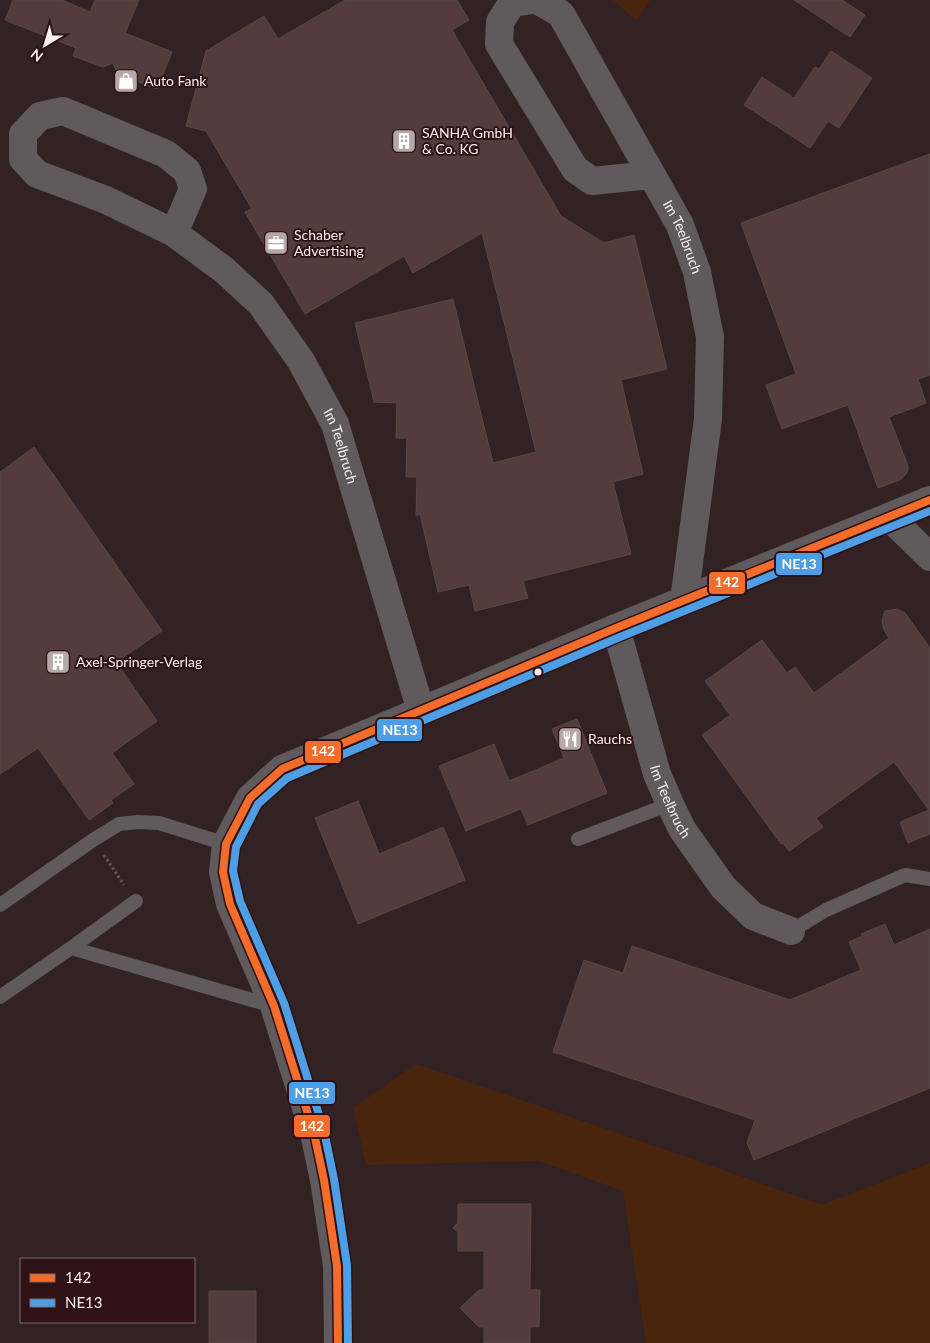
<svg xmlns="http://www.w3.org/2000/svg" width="930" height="1343" font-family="Lato,sans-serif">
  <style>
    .green { fill: #49250d }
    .building { fill: #533c39; stroke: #574949 }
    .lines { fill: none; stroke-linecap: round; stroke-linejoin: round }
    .path { stroke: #5e5859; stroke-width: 3; stroke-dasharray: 2.5 2.5; stroke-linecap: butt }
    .service { stroke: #605a5c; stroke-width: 14 }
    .minor { stroke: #605a5c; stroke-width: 28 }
    .tertiary { stroke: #605a5c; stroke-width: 28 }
    .bus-1-casing { stroke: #2e1215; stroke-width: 11 }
    .bus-2-casing { stroke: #2e1215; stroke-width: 11 }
    .bus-1 { stroke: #f36c2b; stroke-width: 8 }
    .bus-2 { stroke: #4d9ee5; stroke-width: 8 }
    .bus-dot { fill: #fdf0f0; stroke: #2e1215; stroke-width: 2 }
    .labels { text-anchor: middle; stroke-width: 4; stroke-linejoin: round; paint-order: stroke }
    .poi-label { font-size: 14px; fill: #fdf0f0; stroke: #2e1215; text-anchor: start }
    .street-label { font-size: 14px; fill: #fdf0f0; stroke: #2e1215 }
    .line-badge { stroke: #2e1215; stroke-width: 2 }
    .badge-label { font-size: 14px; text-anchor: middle; font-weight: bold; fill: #fff }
  </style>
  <rect width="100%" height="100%" fill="#322224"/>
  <path class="green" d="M613,0h37l-13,21z
    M416,1064l199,68 207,73 108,-42v180h-284l-23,-152 -84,-30 -173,4 -13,-57z"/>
  <path class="building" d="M13,0h49l28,12 5,-12h44l-14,33 47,19 -15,37 -39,-15 -5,-11 -10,4 -30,-11 3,-8 -71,-28z
    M345,0h112l12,20 -17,10 109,186 43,27 30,-8 33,134 -46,11 22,94 -30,8 18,72 -108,27 5,17 -53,13 -6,-26 -31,7 -18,-78 -4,2 1,-39h-11l1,-39h-11l1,-35 -23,-1 -19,-79 98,-24 40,164 43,-11 -54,-219 -69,40 -9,-17 -99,58 -60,-102 7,-3 -46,-78 -20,-5 20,-75 58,-35 14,23z
    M794,0h48l23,15 -15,22z
    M831,51l41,27 -33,50 -11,-7 -18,27 -66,-43 18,-28 32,21 21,-31 4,2z
    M930,154v221l-12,4 8,24 -37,14 19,49v4l-2,4 -6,6 -22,8 -30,-83 -66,24 -16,-44 30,-11 -55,-151z
    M34,447l128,184 -46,31 41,59 -45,32 22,31 -23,16 2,3 -24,17 -51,-72 -38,26v-302z
    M897,609l8,4 25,35v186l-22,9 -8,-21 29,-12 -35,-48 -78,56 7,9 -34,24 -6,-8 -2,1 -79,-109 28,-20 -25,-34 57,-41 25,33 8,-6 19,26 75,-55 -6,-10 -1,-8 3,-9z
    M577,719l30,74 -79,32 -7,-16 -55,22 -27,-65 55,-22 15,37 55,-23 -12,-29z
    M358,801l21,53 64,-27 22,53 -107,44 -43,-106z
    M885,924l9,21 36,-16v159l-176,72 -7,-17 8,-23 -202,-68 31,-92 39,13 9,-27 158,54 71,-30 -12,-28 14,-6 -2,-2z
    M458,1204h73l-1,86h10l-1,37h-9v16h-46v-16h-5l-19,-19 19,-18h5v-39h-26v-19l-5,-4 5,-5z
    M209,1291h47v52h-47z"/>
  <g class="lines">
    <path class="path" d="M104,855l20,30"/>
    <path class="service" d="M578,839l92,-35
      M0,905l93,-65 26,-16 19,-2 21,1 67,21
      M791,931l35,-21 79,-35 25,4
      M71,948l202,58
      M0,997l71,-49 65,-47"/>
    <g class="minor">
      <path d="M533,0l-21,3 -12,19 -1,22 76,125 17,12 59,-6"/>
      <path id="s1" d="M537,0l24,14 119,211 17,47 13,65 -2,82 -24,182"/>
      <path id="s2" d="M174,233l19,-44 -6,-18 -21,-17 -103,-43 -23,5 -17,18v25l14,15 69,26 68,33 50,37 37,34 40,57 34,63 86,287"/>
      <path d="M889,517l41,40"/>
      <path id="s3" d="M616,628l41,146 13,30 12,25 41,58 30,29 38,15"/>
    </g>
    <path class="tertiary" d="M338,1343l-1,-77 -13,-86 -10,-47 -40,-127 -44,-102 -7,-32 3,-28 24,-46 32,-29 139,-58 195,-83 314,-128"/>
    <defs>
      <path id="bus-1" d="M338,1343l-1,-77 -13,-86 -10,-47 -40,-127 -44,-102 -7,-32 3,-28 24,-46 32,-29 334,-141 314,-128"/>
      <path id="bus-2" d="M348,1343l-1,-78 -13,-86 -10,-48 -40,-128 -44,-102 -7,-30 3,-24 22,-43 29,-26 333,-141 310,-126"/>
    </defs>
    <use href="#bus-1" class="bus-1-casing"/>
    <use href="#bus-2" class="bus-2-casing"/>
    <use href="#bus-1" class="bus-1"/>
    <use href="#bus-2" class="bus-2"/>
  </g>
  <defs>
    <symbol id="shop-square" viewBox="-11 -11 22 22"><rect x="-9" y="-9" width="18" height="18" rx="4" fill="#b6a8a9" stroke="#2e1215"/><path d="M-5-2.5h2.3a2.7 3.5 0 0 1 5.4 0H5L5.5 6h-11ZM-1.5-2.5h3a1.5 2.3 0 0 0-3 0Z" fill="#fff"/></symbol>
    <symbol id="building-square" viewBox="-11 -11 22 22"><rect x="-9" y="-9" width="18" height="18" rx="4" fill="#b6a8a9" stroke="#2e1215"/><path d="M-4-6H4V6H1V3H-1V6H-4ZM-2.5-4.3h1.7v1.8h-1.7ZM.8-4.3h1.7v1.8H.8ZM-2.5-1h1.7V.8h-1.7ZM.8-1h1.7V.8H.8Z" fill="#fff"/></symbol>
    <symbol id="office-square" viewBox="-11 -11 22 22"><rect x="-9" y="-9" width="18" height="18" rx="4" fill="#b6a8a9" stroke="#2e1215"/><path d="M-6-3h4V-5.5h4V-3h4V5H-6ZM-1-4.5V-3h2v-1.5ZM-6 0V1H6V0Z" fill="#fff"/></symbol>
    <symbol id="restaurant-square" viewBox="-11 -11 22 22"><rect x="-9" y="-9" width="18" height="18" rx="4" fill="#b6a8a9" stroke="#2e1215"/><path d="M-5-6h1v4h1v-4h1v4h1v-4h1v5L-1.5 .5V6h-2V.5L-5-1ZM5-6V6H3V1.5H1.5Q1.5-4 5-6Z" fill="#fff"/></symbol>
  </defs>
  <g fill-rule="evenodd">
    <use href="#shop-square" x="112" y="67" width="28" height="28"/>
    <use href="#building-square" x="390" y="127" width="28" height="28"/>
    <use href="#office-square" x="262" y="229" width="28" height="28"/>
    <use href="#building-square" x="44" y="648" width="28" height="28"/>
    <use href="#restaurant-square" x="556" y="725" width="28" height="28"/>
  </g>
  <circle class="bus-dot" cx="538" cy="672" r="4.5"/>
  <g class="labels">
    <g class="poi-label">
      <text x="144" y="86">Auto Fank</text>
      <text x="422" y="138">SANHA GmbH<tspan x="422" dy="16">&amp; Co. KG</tspan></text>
      <text x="294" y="240">Schaber<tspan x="294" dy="16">Advertising</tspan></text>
      <text x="76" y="667">Axel-Springer-Verlag</text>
      <text x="588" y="744">Rauchs</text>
    </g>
    <g class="street-label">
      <text dy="5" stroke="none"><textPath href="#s1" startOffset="282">Im Teelbruch</textPath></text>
      <text dy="5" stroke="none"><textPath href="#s2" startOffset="725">Im Teelbruch</textPath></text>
      <text dy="5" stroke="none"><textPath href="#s3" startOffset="182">Im Teelbruch</textPath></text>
    </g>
  </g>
  <g class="line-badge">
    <rect x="775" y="552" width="48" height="24" rx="5" fill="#4d9ee5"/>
    <rect x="708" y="571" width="38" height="24" rx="5" fill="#f36c2b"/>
    <rect x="376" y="718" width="47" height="24" rx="5" fill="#4d9ee5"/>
    <rect x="304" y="740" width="38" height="24" rx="5" fill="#f36c2b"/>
    <rect x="288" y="1081" width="48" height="24" rx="5" fill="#4d9ee5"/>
    <rect x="293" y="1114" width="38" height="24" rx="5" fill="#f36c2b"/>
  </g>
  <g class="badge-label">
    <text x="799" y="569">NE13</text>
    <text x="727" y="587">142</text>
    <text x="400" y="735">NE13</text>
    <text x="323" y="756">142</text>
    <text x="312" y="1098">NE13</text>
    <text x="312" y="1131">142</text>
  </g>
  <rect x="20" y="1258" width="175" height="65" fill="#2e1215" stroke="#816b6d"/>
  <rect x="30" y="1274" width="25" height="8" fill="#f36c2b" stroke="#816b6d"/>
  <text x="65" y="1283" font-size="15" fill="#fdf0f0">142</text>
  <rect x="30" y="1299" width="25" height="8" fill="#4d9ee5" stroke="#816b6d"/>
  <text x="65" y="1308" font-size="15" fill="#fdf0f0">NE13</text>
  <g transform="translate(45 45) rotate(218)" stroke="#2e1215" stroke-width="4" paint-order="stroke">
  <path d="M0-4L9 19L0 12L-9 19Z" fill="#fdf0f0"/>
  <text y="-8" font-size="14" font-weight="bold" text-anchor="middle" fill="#fdf0f0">N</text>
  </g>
</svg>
